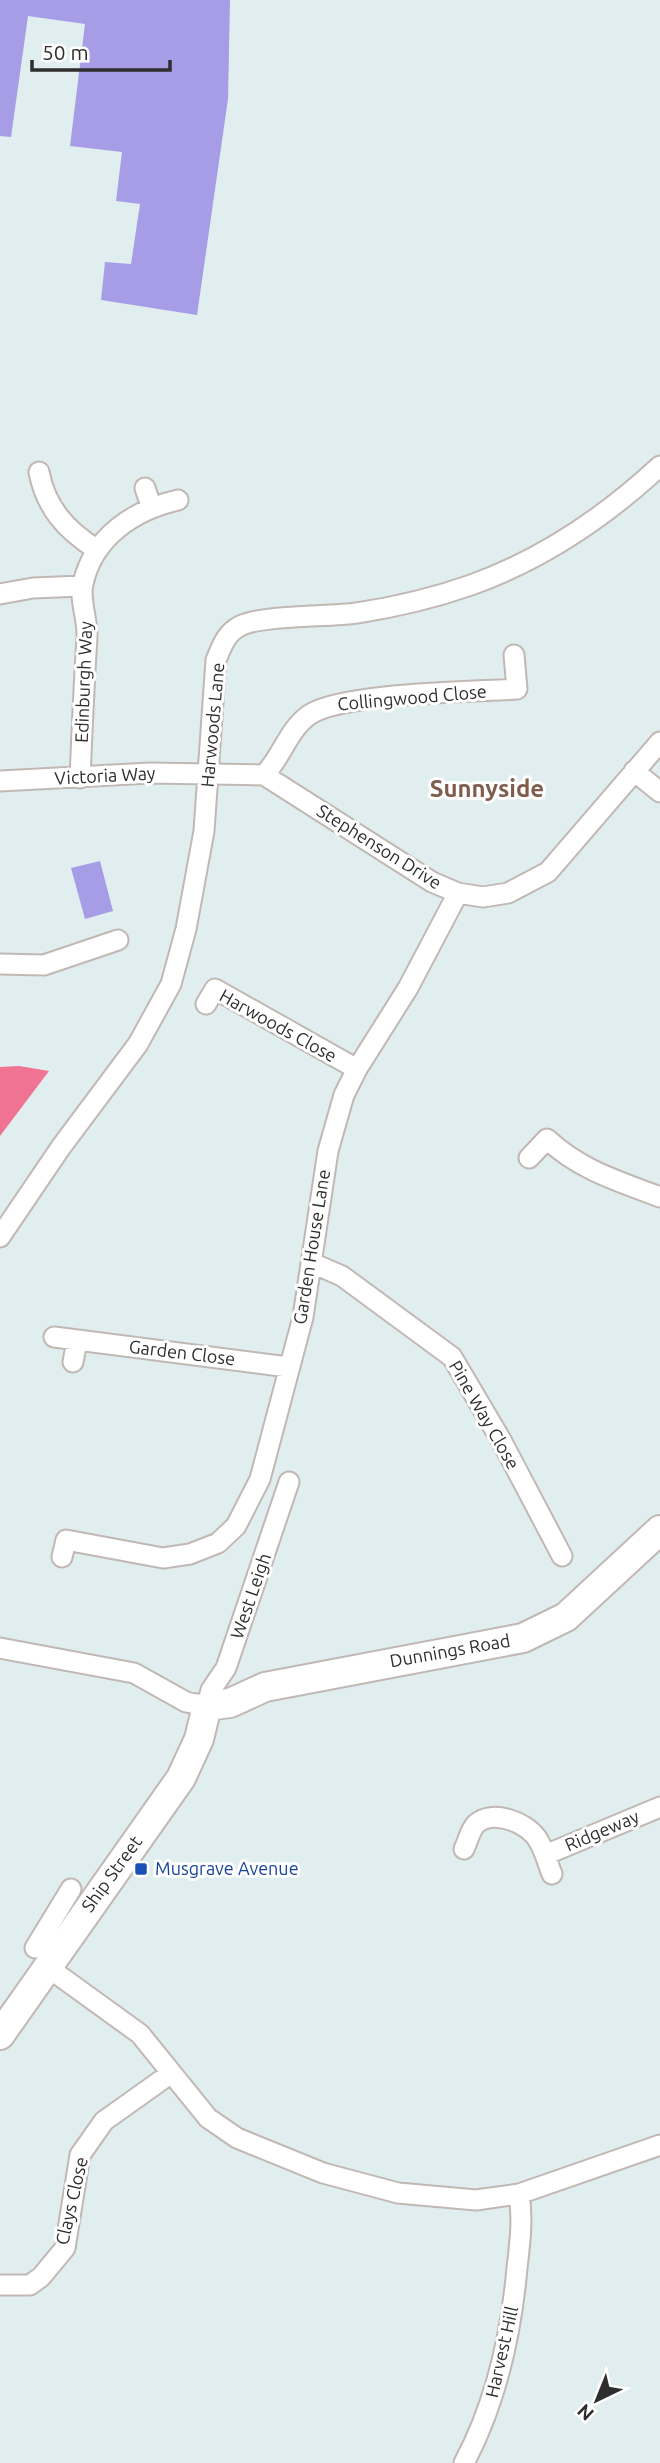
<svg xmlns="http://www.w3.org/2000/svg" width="660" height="2463" font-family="Ubuntu,sans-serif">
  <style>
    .green { fill: #a79de6 }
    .water { fill: #f17393 }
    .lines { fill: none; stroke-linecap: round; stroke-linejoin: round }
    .street-casing { stroke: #c1b8b4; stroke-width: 23 }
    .secondary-casing { stroke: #c1b8b4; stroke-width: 32 }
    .street { stroke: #fff; stroke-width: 19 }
    .secondary { stroke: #fff; stroke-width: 28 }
    .transit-dot { fill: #1a4fb4; stroke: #fff; stroke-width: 2.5 }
    .labels { text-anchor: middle; stroke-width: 6; stroke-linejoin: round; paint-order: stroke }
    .street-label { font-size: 18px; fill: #2e2e2e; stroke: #fff }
    .transit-label { font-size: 18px; fill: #164399; stroke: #fff; text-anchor: start }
    .district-label { font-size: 24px; font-weight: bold; fill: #805c4c; stroke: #fff }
  </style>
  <rect width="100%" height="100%" fill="#e0eeef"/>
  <path class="green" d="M0,0h230l-2,99 -31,216 -96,-15 4,-38 26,2 9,-60 -24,-3 6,-49 -52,-6 15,-122 -57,-8 -17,121 -11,-1z
    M100,861l13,50 -28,8 -14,-51z"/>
  <path class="water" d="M19,1066l30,5 -49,65v-69z"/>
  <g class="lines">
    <defs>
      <path id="street" d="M39,472c7,36 27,58 57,77
        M145,488l6,18
        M0,594l33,-6 49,-2
        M634,771l26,21
        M264,775c18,-18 24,-45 45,-60 32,-22 163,-23 208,-26l-3,-34
        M80,778c2,-47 4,-94 7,-141 1,-17 -8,-38 -4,-53 10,-47 51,-74 95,-84
        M0,781l150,-8 114,2 168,107 26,11 25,4 25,-4 40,-21 112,-130
        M0,964l44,1 74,-25
        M206,1004l9,-15 142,80
        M529,1158l18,-19c33,31 71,42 113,58
        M0,1237l61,-90 77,-103 33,-60 15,-55 18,-98 12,-171c6,-14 10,-27 24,-34 21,-11 89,-9 117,-13 39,-6 77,-15 114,-28 70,-25 135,-69 189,-119
        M312,1263l30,13 110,81 49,83 61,116
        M54,1337l234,30
        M73,1362l4,-21
        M62,1557l4,-17 97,18 27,-4 28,-11 18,-17 24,-47 43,-162 25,-166 16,-56 13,-26 51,-81 50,-95
        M0,1648l134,25 52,29 21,4 4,-16 15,-22 63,-186
        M464,1849c4,-8 6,-19 12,-25 16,-15 49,-2 60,13 8,10 11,25 16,37
        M545,1855l115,-48
        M35,1948l36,-59
        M46,1966l94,68 68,84 29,20 86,35 75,20 78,7 43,-6 141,-49
        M0,2285h30l11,-8 24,-29 15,-93 24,-34 66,-47
        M464,2463c32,-60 47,-127 53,-195 3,-25 6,-49 2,-74"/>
      <path id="secondary" d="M0,2035l181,-257 18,-39 8,-33 23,-3 35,-16 258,-49 43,-21 94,-87"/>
    </defs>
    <use href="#street" class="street-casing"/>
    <use href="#secondary" class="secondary-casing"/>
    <use href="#street" class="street"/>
    <use href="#secondary" class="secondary"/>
  </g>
  <rect class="transit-dot" x="134" y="1862" width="14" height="14" rx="3.5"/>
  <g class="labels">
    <g class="street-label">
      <text transform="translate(84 682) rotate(-88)" y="6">Edinburgh Way</text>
      <text transform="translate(412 698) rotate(-5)" y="6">Collingwood Close</text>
      <text transform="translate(213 725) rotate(-85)" y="6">Harwoods Lane</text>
      <text transform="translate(105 776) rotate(-3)" y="6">Victoria Way</text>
      <text transform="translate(379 847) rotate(32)" y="6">Stephenson Drive</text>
      <text transform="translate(278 1026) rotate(29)" y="6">Harwoods Close</text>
      <text transform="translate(312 1247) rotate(-81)" y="6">Garden House Lane</text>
      <text transform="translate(182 1353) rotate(7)" y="6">Garden Close</text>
      <text transform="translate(484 1415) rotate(60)" y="6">Pine Way Close</text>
      <text transform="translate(251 1596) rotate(-71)" y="6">West Leigh</text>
      <text transform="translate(450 1651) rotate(-10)" y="6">Dunnings Road</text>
      <text transform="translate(602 1831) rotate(-23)" y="6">Ridgeway</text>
      <text transform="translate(112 1874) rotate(-54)" y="6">Ship Street</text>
      <text transform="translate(72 2201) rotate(-77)" y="6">Clays Close</text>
      <text transform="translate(502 2352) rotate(-77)" y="6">Harvest Hill</text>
    </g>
    <g class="transit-label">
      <text x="155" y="1875">Musgrave Avenue</text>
    </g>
    <g class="district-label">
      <text x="487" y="797">Sunnyside</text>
    </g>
  </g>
  <g transform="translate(597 2400) rotate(223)" stroke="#ffffff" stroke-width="5" paint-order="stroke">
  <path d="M0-5L12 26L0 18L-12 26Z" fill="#2e2e2e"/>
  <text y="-10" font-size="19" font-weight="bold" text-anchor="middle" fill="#2e2e2e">N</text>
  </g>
  <path d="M32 60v10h138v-10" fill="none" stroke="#2e2e2e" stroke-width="3.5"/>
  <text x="42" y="60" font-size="21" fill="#2e2e2e" stroke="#ffffff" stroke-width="5" paint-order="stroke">50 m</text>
</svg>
